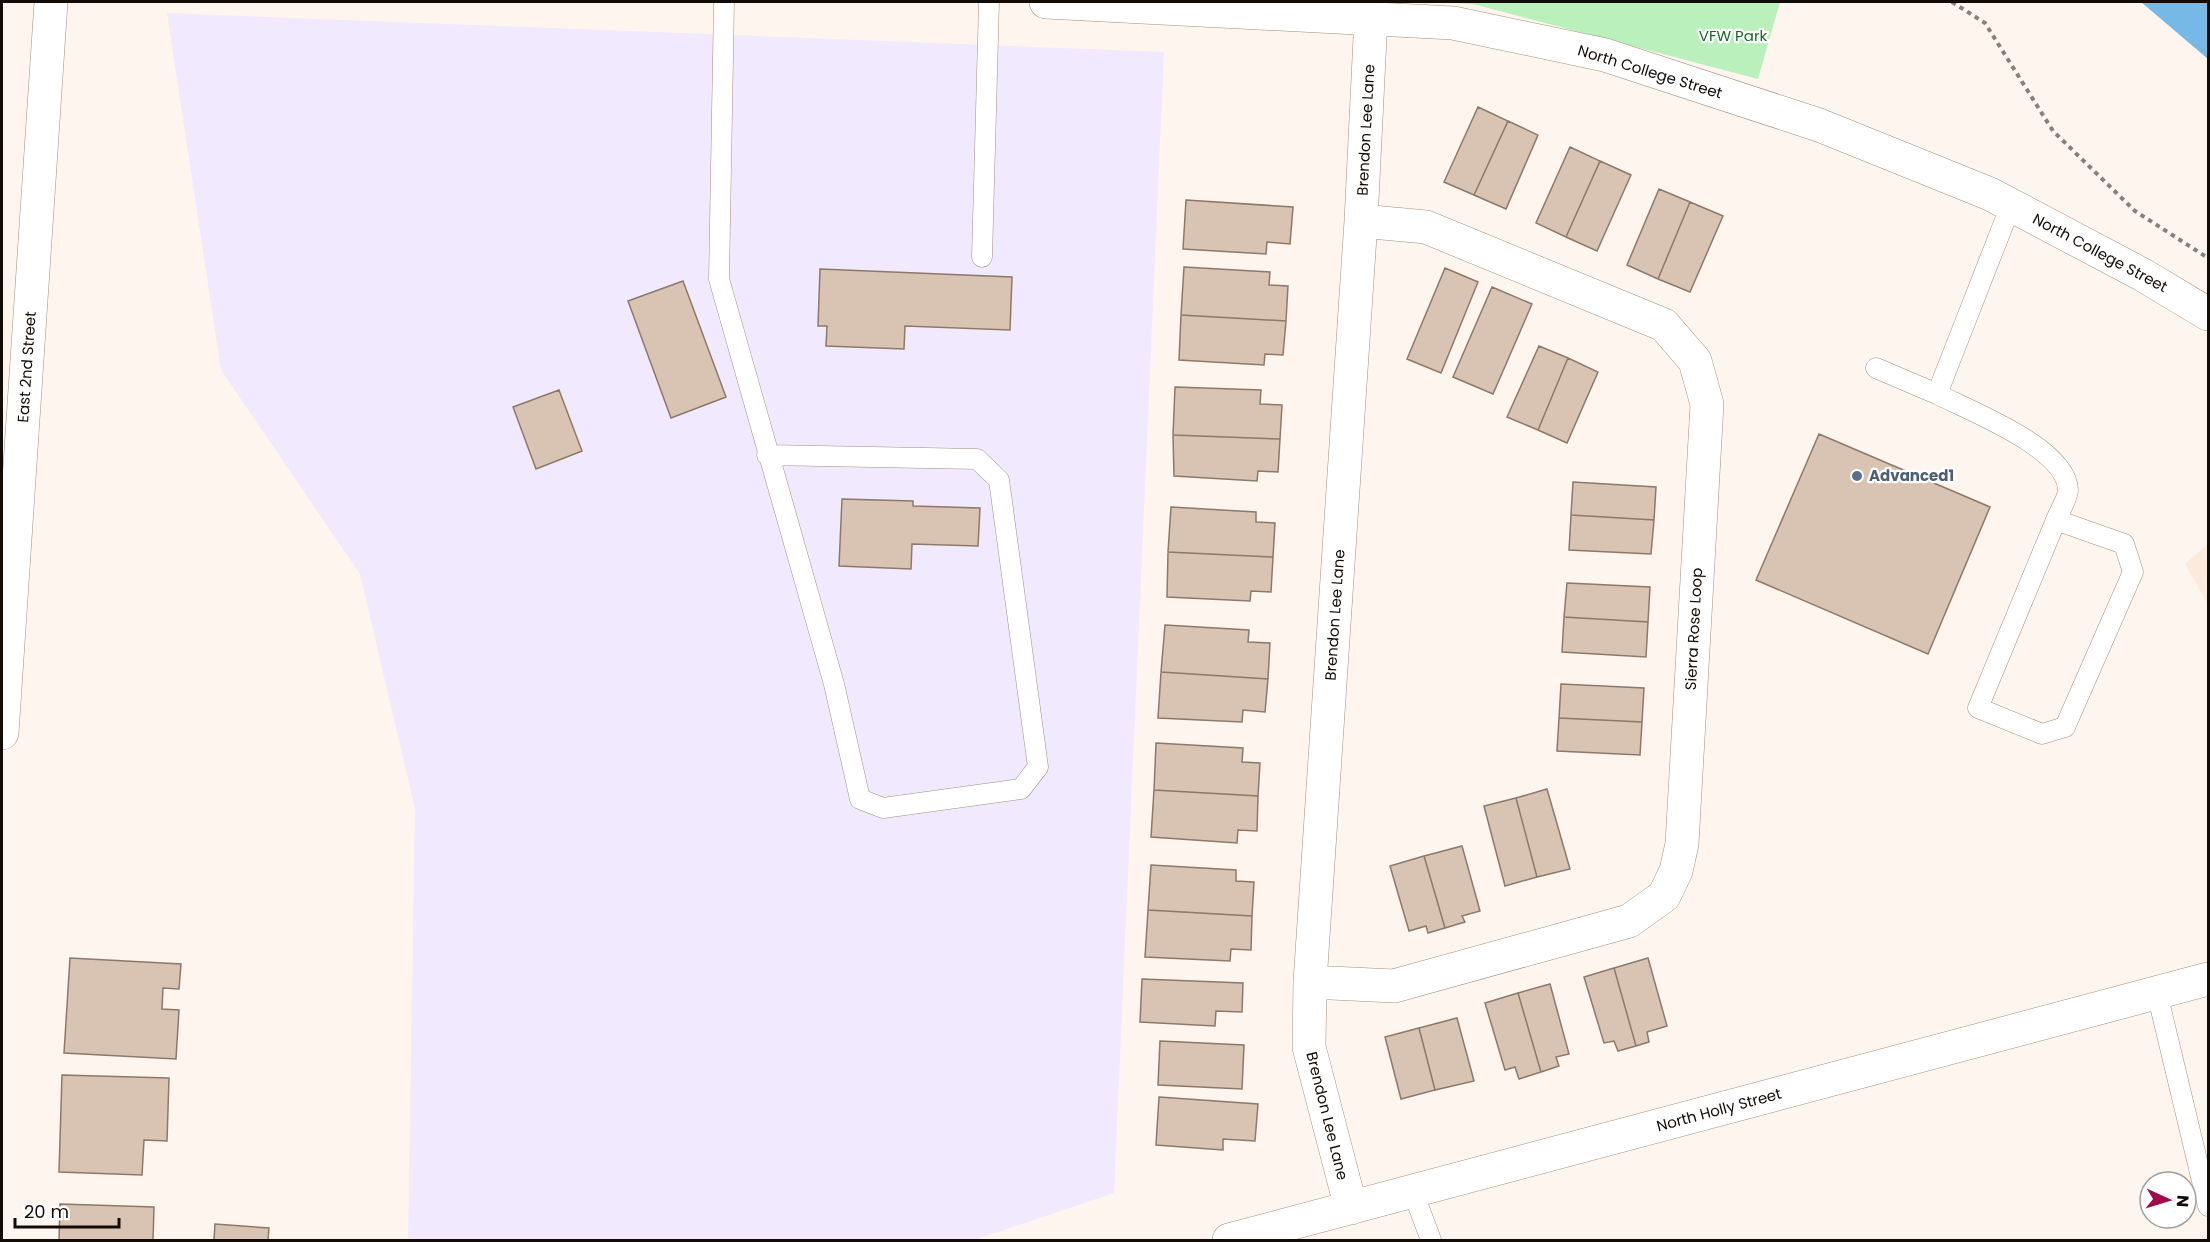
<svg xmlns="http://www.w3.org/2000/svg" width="2210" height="1242" font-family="Poppins,sans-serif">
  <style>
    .commercial { fill: #f1e9fe }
    .built { fill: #fceadd }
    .green { fill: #baf0bc }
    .water { fill: #76b8e6 }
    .building { fill: #d9c4b3; stroke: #8d7969; stroke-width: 1.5 }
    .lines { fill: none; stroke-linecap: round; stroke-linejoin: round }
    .service-casing { stroke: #a38f7f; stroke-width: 21 }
    .minor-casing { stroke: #a38f7f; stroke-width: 34 }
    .tertiary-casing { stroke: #a38f7f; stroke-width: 34 }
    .path { stroke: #88807a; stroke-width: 4; stroke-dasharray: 4.5 4.5; stroke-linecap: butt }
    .service { stroke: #fff; stroke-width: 20 }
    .minor { stroke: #fff; stroke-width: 33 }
    .tertiary { stroke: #fff; stroke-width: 33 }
    .service-dot { fill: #5c6f8a; stroke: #fff; stroke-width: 2 }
    .labels { text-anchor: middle; stroke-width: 4.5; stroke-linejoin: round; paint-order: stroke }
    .park-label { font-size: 15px; fill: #176726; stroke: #fff }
    .street-label { font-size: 15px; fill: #120b06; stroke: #fff }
    .service-label { font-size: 15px; font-weight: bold; fill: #4e5e75; stroke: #fff; text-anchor: start }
  </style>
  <rect width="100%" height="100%" fill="#fef5ee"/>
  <path class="commercial" d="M167,13l997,39 -50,1141 -140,47h-566l7,-431 -55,-235 -139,-204z"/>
  <path class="built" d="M2208,544v60l-23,-40z"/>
  <path class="green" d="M1434,2h346l-22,77 -285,-75z"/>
  <path class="water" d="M2141,2h67v57z"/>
  <path class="building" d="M1478,107l30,14 -34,74 -30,-13z
    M1508,121l30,14 -32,74 -32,-14z
    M1570,147l30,14 -34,76 -30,-14z
    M1600,161l31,14 -34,76 -31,-14z
    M1659,189l31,13 -32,77 -31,-14z
    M1186,200l107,7 -3,37 -23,-2 -1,12 -83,-5z
    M1690,202l33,14 -33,76 -32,-13z
    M1184,267l86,5 -1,13 19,1 -2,35 -105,-6z
    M1445,268l33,14 -37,91 -34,-14z
    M820,269l192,8 -2,53 -105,-4 -1,23 -78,-3 1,-20h-9z
    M683,281l43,116 -55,21 -43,-117z
    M1492,287l40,17 -39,90 -40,-17z
    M1181,315l105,6 -3,34 -18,-1 -1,11 -85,-5z
    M1539,346l29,12 -30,72 -31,-13z
    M1568,358l30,14 -31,71 -29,-13z
    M1175,387l86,3 -1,14 22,1 -2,34 -107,-4z
    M559,390l23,61 -46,18 -23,-62z
    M1819,434l171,73 -62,147 -172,-74z
    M1173,435l107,4 -2,33 -20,-1 -1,10 -83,-5z
    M1573,482l83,5 -2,33 -83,-5z
    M842,499l71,2v5l67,2 -2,38 -66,-2 -1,25 -72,-3z
    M1171,507l85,5v10l19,1 -2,34 -105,-5z
    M1571,515l83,5 -3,34 -82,-4z
    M1168,552l105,5 -2,35 -20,-1 -1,10 -83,-4z
    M1567,583l83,4 -2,35 -84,-5z
    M1564,617l84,5 -2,35 -84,-5z
    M1165,625l84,5 -1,12 22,1 -2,36 -107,-7z
    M1161,672l107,7 -3,33 -22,-2 -1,12 -84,-4z
    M1561,684l83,4 -2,34 -83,-4z
    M1559,718l83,4 -2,33 -83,-4z
    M1156,743l87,5 -1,14 18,1 -2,33 -104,-6z
    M1547,789l23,80 -33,8 -21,-79z
    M1154,790l104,6 -1,35 -19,-1 -1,13 -86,-6z
    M1516,798l21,79 -32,9 -21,-80z
    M1462,846l18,65 -18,5 3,6 -20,6 -21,-72z
    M1424,856l21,72 -17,5 -2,-7 -17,5 -19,-65z
    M1151,865l85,5v11l18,1 -2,34 -104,-6z
    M1148,910l104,6 -1,34 -20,-1 -1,12 -85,-4z
    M70,958l111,6 -2,25 -16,-1 -1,21 17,1 -3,49 -112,-6z
    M1648,958l19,68 -20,6 2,10 -13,4 -22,-78z
    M1614,968l22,78 -18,5 -4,-10 -10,2 -20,-66z
    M1142,979l101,4 -1,29 -26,-1 -1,15 -75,-4z
    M1550,984l19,70 -13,3 3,9 -18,6 -23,-79z
    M1518,993l23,79 -22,7 -4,-12 -10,3 -20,-67z
    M1457,1018l17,63 -39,9 -16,-62z
    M1419,1028l16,62 -34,9 -16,-62z
    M1160,1041l84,4 -2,44 -84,-4z
    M62,1075l107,3 -2,63 -23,-1 -2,35 -83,-3z
    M1159,1097l99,7 -3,37 -32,-2v11l-67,-5z
    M60,1204l94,3 -1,33h-94z
    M215,1224l54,4 -1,12h-54z"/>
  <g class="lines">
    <defs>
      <path id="service" d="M724,2l-5,277 115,405 26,115 23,9 138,-19 17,-22 -39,-287 -22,-21 -210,-4
        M2011,205l-74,189c33,17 130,54 131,96 0,8 -9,22 -12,30l-78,188 64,26 23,-7 68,-155 -9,-28 -68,-24
        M982,257l7,-255
        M1876,368l61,26
        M2157,993l51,213
        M1413,1192l18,48"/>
      <path id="minor" d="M2,733l49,-731
        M1310,982l84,4 235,-65 35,-25 12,-25 6,-27 25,-440 -12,-43 -31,-36 -238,-98 -65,-6
        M1351,1208l-42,-161 1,-65 51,-761 10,-204
        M1229,1240l979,-261"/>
      <path id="tertiary" d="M1046,2l407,21 152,32 214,70 171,69 153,81 65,39"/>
    </defs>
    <use href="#service" class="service-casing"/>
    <use href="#minor" class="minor-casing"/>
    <use href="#tertiary" class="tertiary-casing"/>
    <path class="path" d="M1952,2l33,21 68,108 82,80 73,47"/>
    <use href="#service" class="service"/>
    <use href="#minor" class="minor"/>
    <use href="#tertiary" class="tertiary"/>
  </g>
  <circle class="service-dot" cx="1857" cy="476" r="6"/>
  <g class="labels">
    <g class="park-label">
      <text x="1733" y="41">VFW Park</text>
    </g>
    <g class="street-label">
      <text transform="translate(1650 72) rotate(17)" y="5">North College Street</text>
      <text transform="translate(1366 130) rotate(-87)" y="5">Brendon Lee Lane</text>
      <text transform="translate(2100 253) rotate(28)" y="5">North College Street</text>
      <text transform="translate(27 367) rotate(-86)" y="5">East 2nd Street</text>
      <text transform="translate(1335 615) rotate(-86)" y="5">Brendon Lee Lane</text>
      <text transform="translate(1694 629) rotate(-87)" y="5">Sierra Rose Loop</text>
      <text transform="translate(1719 1110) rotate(-15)" y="5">North Holly Street</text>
      <text transform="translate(1327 1116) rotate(76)" y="5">Brendon Lee Lane</text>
    </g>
    <g class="service-label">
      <text x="1869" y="481">Advanced1</text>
    </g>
  </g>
  <rect width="2210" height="1242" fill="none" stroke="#120b06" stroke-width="6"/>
  <g transform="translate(2168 1200) rotate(94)"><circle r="28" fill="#ffffff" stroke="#a09d9b" stroke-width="1.5"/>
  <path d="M0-4.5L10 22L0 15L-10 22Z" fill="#a20a4a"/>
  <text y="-9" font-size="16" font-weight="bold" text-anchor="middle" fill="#120b06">N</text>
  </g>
  <path d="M15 1218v9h104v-9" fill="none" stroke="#120b06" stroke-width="3"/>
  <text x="24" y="1218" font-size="18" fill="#120b06" stroke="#ffffff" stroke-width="4.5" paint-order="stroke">20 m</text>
</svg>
